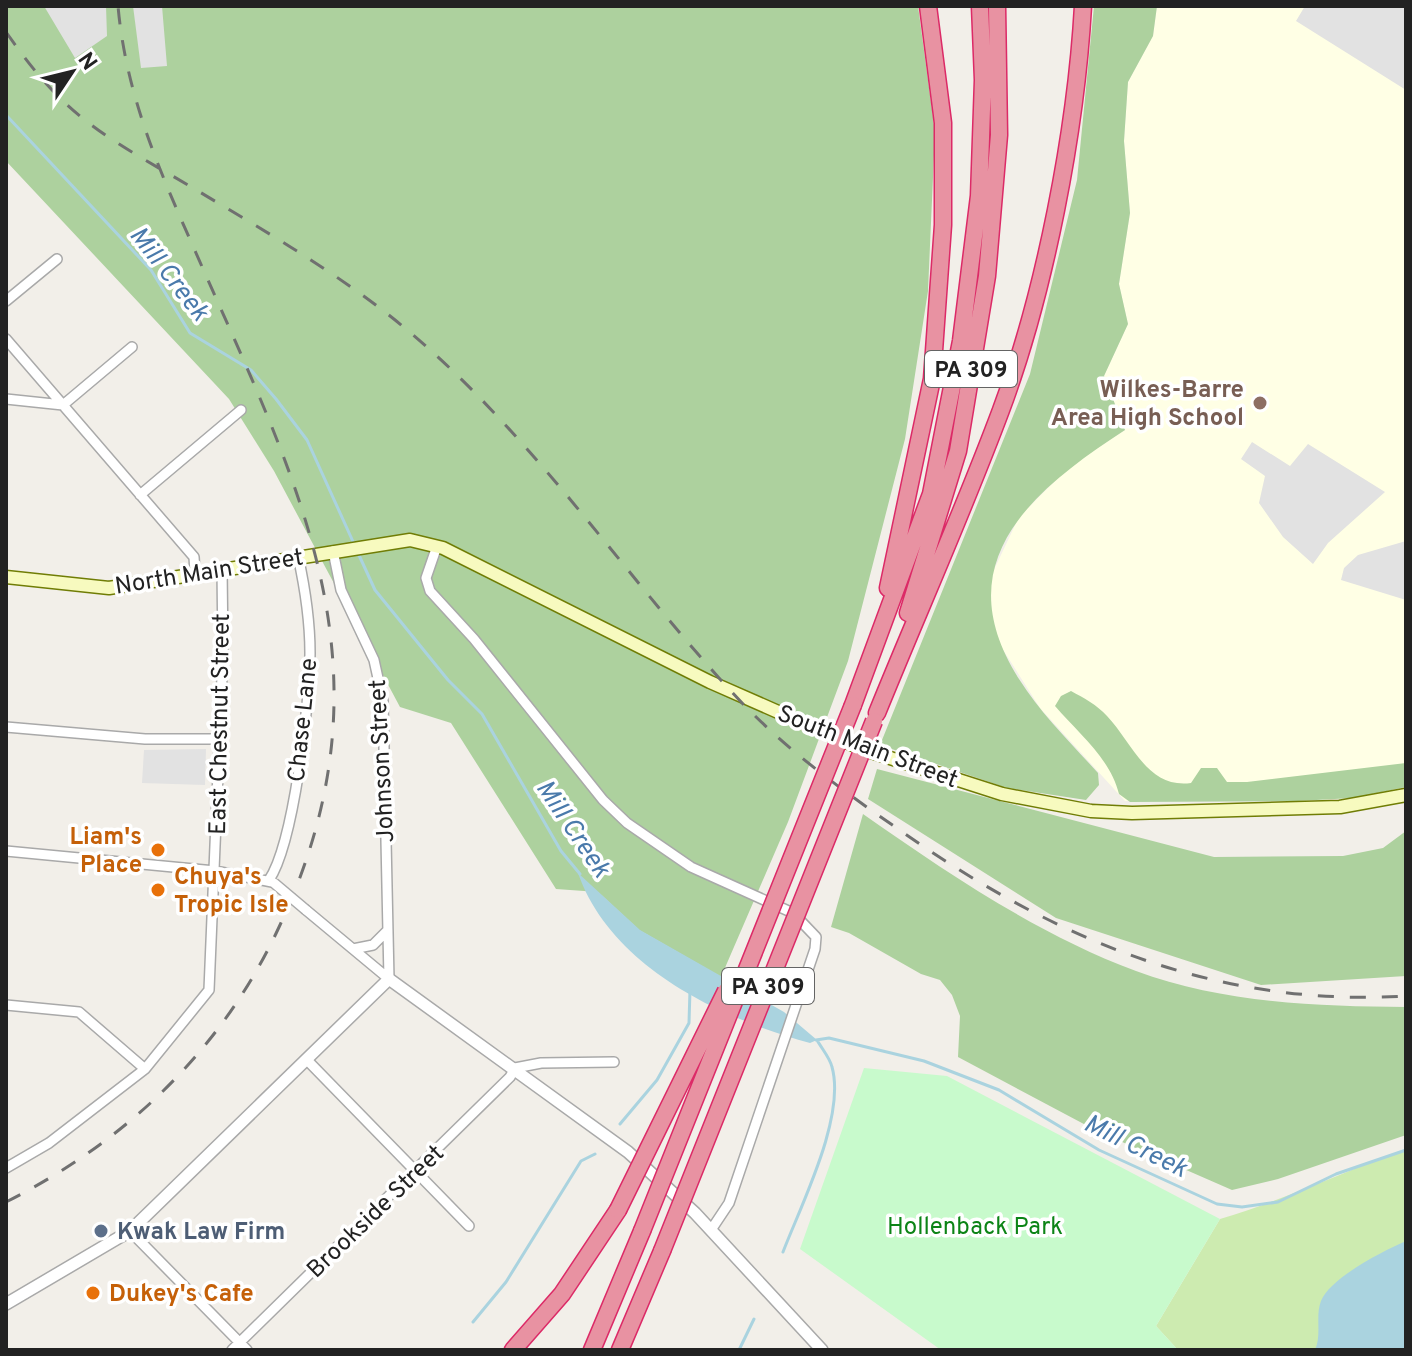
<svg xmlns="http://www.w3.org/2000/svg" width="1412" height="1356" font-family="Overpass,sans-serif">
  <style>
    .education { fill: #ffffe5 }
    .grass { fill: #cdebb0 }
    .forest { fill: #add19e }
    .park { fill: #c8facc }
    .parking { fill: #e2e2e2 }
    .water { fill: #aad3df }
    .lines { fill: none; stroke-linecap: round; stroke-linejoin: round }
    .stream { stroke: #aad3df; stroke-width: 3 }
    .minor-casing { stroke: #a9a9a9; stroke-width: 12 }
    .tertiary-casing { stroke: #a9a9a9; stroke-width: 14 }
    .secondary-casing { stroke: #707d05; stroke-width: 15 }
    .motorway-casing { stroke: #dc2a67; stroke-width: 19 }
    .minor { stroke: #fff; stroke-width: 9 }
    .tertiary { stroke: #fff; stroke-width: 11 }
    .secondary { stroke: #f7fabf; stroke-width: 12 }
    .motorway { stroke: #e892a2; stroke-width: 16 }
    .rail { stroke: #707070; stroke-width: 3; stroke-dasharray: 16 16; stroke-linecap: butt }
    .minor-bridge-casing { stroke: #a9a9a9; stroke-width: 12; stroke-linecap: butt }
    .motorway-bridge-casing { stroke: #dc2a67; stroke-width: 19; stroke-linecap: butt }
    .minor-bridge { stroke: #fff; stroke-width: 9 }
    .motorway-bridge { stroke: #e892a2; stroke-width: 16 }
    .education-dot { fill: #8d6e63; stroke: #fff; stroke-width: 3 }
    .food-dot { fill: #e8710a; stroke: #fff; stroke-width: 3 }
    .service-dot { fill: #5c6f8a; stroke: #fff; stroke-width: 3 }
    .labels { text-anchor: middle; stroke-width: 7; stroke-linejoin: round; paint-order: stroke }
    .shield { fill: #fff; stroke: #646464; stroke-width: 2 }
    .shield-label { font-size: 22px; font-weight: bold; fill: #222 }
    .education-label { font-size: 24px; font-weight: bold; fill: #785e54; stroke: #fff; text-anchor: end }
    .street-label { font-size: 24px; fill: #222; stroke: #fff }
    .food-label { font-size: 24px; font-weight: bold; fill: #c56008; stroke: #fff; text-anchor: start }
    .park-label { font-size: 24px; fill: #0c8416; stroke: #fff }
    .service-label { font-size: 24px; font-weight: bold; fill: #4e5e75; stroke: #fff; text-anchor: start }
    .water-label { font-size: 26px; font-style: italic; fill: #4a7aab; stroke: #fff }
  </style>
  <rect width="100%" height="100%" fill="#f2efe9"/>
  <path class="education" d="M1157,6h249v781l-53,11 -55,3h-173l-85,-93 -40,-63 -10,-32 1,-37 28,-59 51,-51 55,-36 -21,-54 24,-52 -9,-40 11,-71 -6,-72 4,-59 25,-46z"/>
  <path class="grass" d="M1406,1149v201h-228l-22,-24 64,-107c64,-19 123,-47 186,-70z"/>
  <path class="forest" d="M6,6h912l17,126 -7,159 -23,148 -57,222 -60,161 -67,155 -82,-47 -41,-38 -42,-3 -105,-166 -51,-16 -126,-236 -45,-72 -223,-238z
    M1094,6h63l-4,30 -25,46 -4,59 6,72 -11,71 9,40 -24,52 21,54c-94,61 -180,133 -106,249 22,35 52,64 79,94l1,12 -13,15 -79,-12 -127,-43 150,-371 47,-194z
    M1071,691c13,7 26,14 36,25 25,26 40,73 84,67l10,-15h16l10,14h20l159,-19v24l-53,11 -55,3 -168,1 -11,-8c-9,-36 -40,-60 -64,-88l6,-10z
    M877,769l337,88 129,-1 40,-8 23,-17v145l-145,9 -205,-67 -188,-119z
    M863,814c86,60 174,120 273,157 85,32 181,35 270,36v128l-128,44 -46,11 -135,-59 -139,-74 2,-41 -8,-21 -12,-15 -19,-6 -72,-41 -18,-6z"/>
  <path class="park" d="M864,1068l83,8 273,143 -64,107 22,24h-237l-141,-101z"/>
  <path class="parking" d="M44,6h62l1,30 -32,22z
    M133,6h29l5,60 -26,2z
    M1305,6h101v84l-110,-69z
    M1252,442l38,24 18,-22 77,48 -57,51 -15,21 -30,-27 -24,-34 6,-27 -24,-17z
    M1406,541v59l-65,-20 3,-12 14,-13z
    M206,749l-1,36 -63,-2 2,-33z"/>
  <path class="water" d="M578,873l62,57 144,82 33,28 -7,3c-89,-24 -200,-77 -232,-170z
    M1406,1241v105l-4,4h-87c7,-15 0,-34 6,-49 9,-23 62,-50 85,-60z"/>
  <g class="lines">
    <path class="stream" d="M6,115l145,155 39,63 61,37 25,29 31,41 48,106
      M358,553l17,37 73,90 34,34 79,137 19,23
      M816,1040l13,-2 95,23 75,29 100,60 118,54 25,3 36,-5 58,-28 70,-24
      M620,1124l37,-44 32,-57 1,-33
      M783,1252c18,-47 63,-135 49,-185 -2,-9 -10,-18 -15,-27
      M473,1322l33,-40 75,-121 14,-7
      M739,1350l15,-31"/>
    <defs>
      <path id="minor" d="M6,301l51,-42
        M6,339l188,218 1,15
        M6,399l57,6 69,-58
        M140,495l101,-85
        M437,546l-11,32 4,13 44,48 129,161 24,23 64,44 102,46 23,24 -1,12 -86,254 -18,27
        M333,551l8,39 33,70 9,41 6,278
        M6,727l139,12h74
        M6,851l209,20 57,11
        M269,880c25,-37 41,-179 41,-227 0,-34 -5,-65 -12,-97
        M306,910l83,69
        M353,949l20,-4 14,-14
        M6,1005l73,7 66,57
        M306,1059l163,167
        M6,1168l43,-25 96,-74 64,-79 14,-337 -1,-85
        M130,1231l117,119
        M232,1350l278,-273 5,-9 26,-5 73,-1"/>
      <path id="tertiary" d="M6,1304l124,-73 259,-252 239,173 67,61 127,137"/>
      <path id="secondary" d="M6,577l103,11 301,-48 33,8 267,134 152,67 140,45 89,17 41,2 208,-6 66,-12"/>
      <path id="motorway" d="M888,588l44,-209 11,-154v-102l-15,-117
        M908,613l50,-162 29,-175 12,-141 -2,-129
        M853,705l78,-211 30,-153 18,-145 4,-116 -3,-74
        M877,713c41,-101 86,-201 124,-303 44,-118 75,-279 82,-404
        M513,1350l49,-56 56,-84
        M592,1350l50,-119
        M620,1350l42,-99"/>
    </defs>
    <use href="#minor" class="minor-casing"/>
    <use href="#tertiary" class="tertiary-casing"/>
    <use href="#secondary" class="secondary-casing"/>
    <use href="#motorway" class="motorway-casing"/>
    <use href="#minor" class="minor"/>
    <use href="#tertiary" class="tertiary"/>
    <use href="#secondary" class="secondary"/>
    <use href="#motorway" class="motorway"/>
    <path class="rail" d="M6,32c17,24 34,47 56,68 38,37 86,61 131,88 75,45 152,89 219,146 122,104 210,238 317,355 47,52 104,95 162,135 155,111 320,184 515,172
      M6,1202c121,-61 217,-153 274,-277 119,-256 19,-438 -84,-672 -36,-81 -70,-157 -78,-247"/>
    <defs>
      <path id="minor-bridge" d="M274,883l32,27"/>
      <path id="motorway-bridge" d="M618,1210l108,-219
        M642,1231l211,-526
        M662,1251l212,-530"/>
    </defs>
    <use href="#minor-bridge" class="minor-bridge-casing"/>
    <use href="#motorway-bridge" class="motorway-bridge-casing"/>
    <use href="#minor-bridge" class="minor-bridge"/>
    <use href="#motorway-bridge" class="motorway-bridge"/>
  </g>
  <circle class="education-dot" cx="1260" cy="403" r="8"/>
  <g class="food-dot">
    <circle cx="158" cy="850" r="8"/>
    <circle cx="158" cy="890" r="8"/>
    <circle cx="93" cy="1293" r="8"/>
  </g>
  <circle class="service-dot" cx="101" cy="1231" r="8"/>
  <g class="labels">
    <g class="shield">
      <rect x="925" y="351" width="92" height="36" rx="6"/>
      <rect x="722" y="968" width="92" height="36" rx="6"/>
    </g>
    <g class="shield-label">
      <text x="971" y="377">PA 309</text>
      <text x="768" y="994">PA 309</text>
    </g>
    <g class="education-label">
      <text x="1244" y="397">Wilkes-Barre<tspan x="1244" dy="28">Area High School</tspan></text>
    </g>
    <g class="street-label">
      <text transform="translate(209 571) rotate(-9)" y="8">North Main Street</text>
      <text transform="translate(302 720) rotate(-84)" y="8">Chase Lane</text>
      <text transform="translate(219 724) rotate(-89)" y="8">East Chestnut Street</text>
      <text transform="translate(868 746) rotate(21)" y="8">South Main Street</text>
      <text transform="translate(381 761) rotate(-93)" y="8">Johnson Street</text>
      <text transform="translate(375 1211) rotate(-44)" y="8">Brookside Street</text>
    </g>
    <g class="food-label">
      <text x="142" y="844" text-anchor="end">Liam's<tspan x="142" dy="28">Place</tspan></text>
      <text x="174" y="884">Chuya's<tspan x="174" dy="28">Tropic Isle</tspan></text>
      <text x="109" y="1301">Dukey's Cafe</text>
    </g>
    <g class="park-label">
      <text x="975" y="1234">Hollenback Park</text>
    </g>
    <g class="service-label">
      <text x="117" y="1239">Kwak Law Firm</text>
    </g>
    <g class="water-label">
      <text transform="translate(170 273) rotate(52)" y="9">Mill Creek</text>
      <text transform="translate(574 828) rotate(56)" y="9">Mill Creek</text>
      <text transform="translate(1136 1145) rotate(26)" y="9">Mill Creek</text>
    </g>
  </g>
  <rect width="1412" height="1356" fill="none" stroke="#222222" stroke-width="16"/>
  <g transform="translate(72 72) rotate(55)" stroke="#ffffff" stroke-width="6" paint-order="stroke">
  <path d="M0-6L14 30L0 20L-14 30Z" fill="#222222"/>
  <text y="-12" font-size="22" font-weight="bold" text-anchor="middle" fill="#222222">N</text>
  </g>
</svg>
